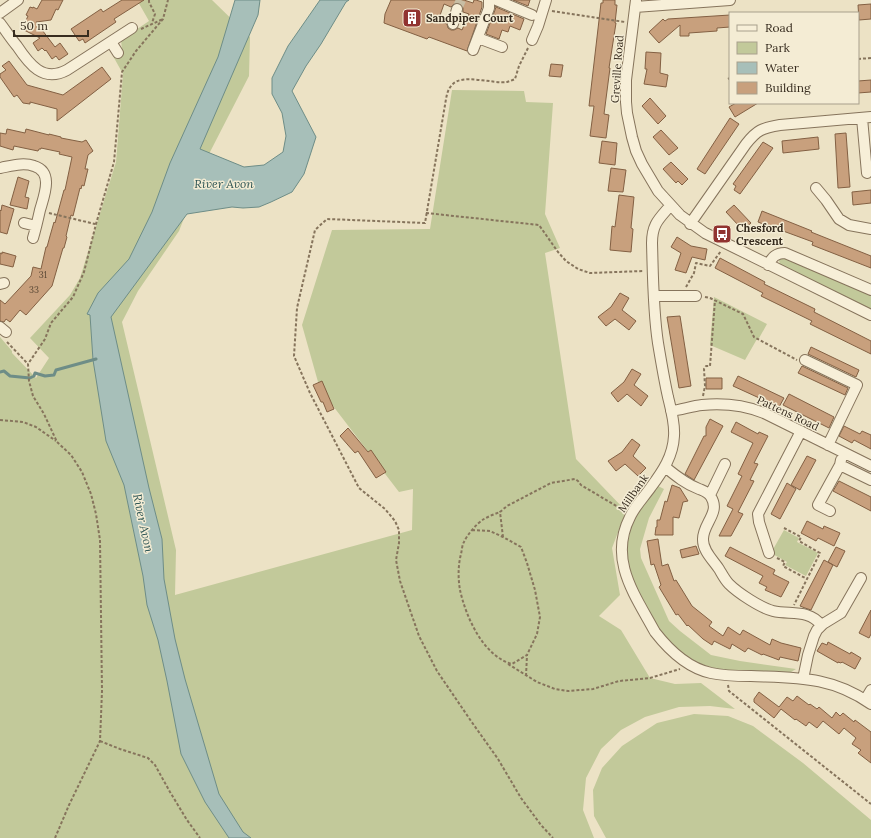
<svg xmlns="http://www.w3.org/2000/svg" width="871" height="838" font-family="Lora,serif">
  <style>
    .green { fill: #c2c99a }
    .water { fill: #a7bfb9; stroke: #6e8d87 }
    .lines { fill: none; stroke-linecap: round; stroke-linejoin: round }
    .stream { stroke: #6e8d87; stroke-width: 3 }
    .building { fill: #c8a07d; stroke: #836043; fill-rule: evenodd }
    .minor-tunnel { stroke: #c8bea4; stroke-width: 10; stroke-dasharray: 10 5; stroke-linecap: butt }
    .minor-casing { stroke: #86745c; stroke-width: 12 }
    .path { stroke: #86745c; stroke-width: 2; stroke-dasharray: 3 2; stroke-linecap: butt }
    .minor { stroke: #f7efd8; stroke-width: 10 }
    .labels { text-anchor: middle; stroke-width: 3; stroke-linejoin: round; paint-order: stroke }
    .number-label { font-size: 9px; fill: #5b4936 }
    .poi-label { font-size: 11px; font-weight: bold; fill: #372c1f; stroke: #f4ecd4; text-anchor: start }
    .street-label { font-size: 11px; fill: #372c1f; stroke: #f4ecd4 }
    .water-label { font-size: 12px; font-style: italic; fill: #2f5655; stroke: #f4ecd4 }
  </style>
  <rect width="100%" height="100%" fill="#ece2c5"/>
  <path class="green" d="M137,0h75l38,37 -1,39 -39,76 -31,79 -41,60 -16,31 54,228 -1,45 237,-65 1,-41 -14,3 -79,-103 -18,-64 30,-95 98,-1 22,-139 72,1 2,11 27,1 -8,111 15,34 -15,5 31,206 50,52 -14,37 8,47 -21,21 22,14 29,48 25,6 26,-1 34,26 -25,-3 -31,1 -34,10 -24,13 -20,19 -15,29 -3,32 11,28h-594v-501l12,14v2l24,25 13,-20 -19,-20 40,-43 10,-17 36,-116 7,-88 -10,-18 9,-6 -1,-10 28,-19z
    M782,258l10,3 79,34v14l-91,-44 -1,-5z
    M714,297l53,27 -9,16 -1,-1 -12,21 -35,-15z
    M656,485l8,4 -15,29 -9,31 1,9 28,63 11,10 31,24 29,6 56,8 -5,3 -71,-2 -22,-7 -19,-12 -16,-15 -20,-35 -13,-27 -5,-28 4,-17 5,-13z
    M784,530l15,8 -2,4 21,11 -12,23 -21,-11 2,-3 -16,-9z
    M694,714l34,2 25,10 50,37 68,57v18h-265l-12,-22 -1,-26 9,-22 20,-22 35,-23z"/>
  <path class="water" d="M235,0h25l-2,15 -58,134 44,18 20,-2 19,-13 3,-16 -4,-23 -10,-19v-16l16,-32 32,-46h29l-3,2 -25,42 -15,22 -14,25 24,46 -12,37 -12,18 -21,10 -12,5 -16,1 -11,-1 -45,7 -76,103 38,171 13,51 2,40 11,60 10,40 34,115 24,38 8,6h-22l-24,-36 -24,-48 -14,-73 -9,-41 -11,-35 -4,-29 -19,-91 -18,-44 -13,-81 -3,-45 -3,-1 11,-21 31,-34 23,-47 18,-49 48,-106z"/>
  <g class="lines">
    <path class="stream" d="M0,372l4,-1 6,5 20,2 4,-2 1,-3 10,3 9,-1 2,-5 40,-11"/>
  </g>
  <path class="building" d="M42,0h21l-5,10 -2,-1 -5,11 -15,2 19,25 5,-4 8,11 -9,6 -3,-4 -4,3 -6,-9 -1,1 -3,-3 -4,3 -5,-8 7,-5 -18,-9 6,-13 -2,-1 4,-8 3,1v-1l4,2z
    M122,0h22l-30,19 2,3 -31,21 -2,-4 -4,2 -8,-12 30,-20 2,3z
    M391,0h73l9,3 1,-3h2l6,2v5l-15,44 -38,-14 -2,2 -43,-16 1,-9zM455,3h3l3,1 2,4v4l6,2 -7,16 -4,-2 -4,2h-3l-3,-2 -1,-4 -9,-3 6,-17 7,3z
    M513,0h17l-2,6z
    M603,0h12v5h2l-2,18h1l-7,45h1l-6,46 5,1 -3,23 -16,-2 4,-30h-5l12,-103h2z
    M871,4v15l-12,1 -1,-15z
    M496,7l28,12 -4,11 -10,-4 -2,6 -6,-2 -3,9 -13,-5 9,-24z
    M730,15v12l-13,1v3l-28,2v3h-9v-11l-21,18 -10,-11 14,-13 2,2 3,-2z
    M646,52l15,1 -1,20 8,2 -2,12 -22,-3 3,-15h-2z
    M9,61l18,24 36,10 39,-28 9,12 -54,42v-12l-27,-7v2l-7,-1 -6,-8 -3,2 -14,-20v-3l6,-4 -4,-4z
    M551,64l12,1 -2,12 -12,-1z
    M871,80v12l-13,1v-12z
    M650,98l16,18 -8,8 -16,-18z
    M736,103h22l-23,14 -6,-10z
    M730,118l9,6 -34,50 -8,-5z
    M7,129l18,4 1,-4 23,6v-1l12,3v1l21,4 4,-2 7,11 -5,4 -3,14h3l-4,17 -2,-1 -1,4 -1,-1 -7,28 -2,-1 -5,21 1,1 -3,11h-1l-11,38 -26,29 -6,-5 -10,12 -4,-3 -2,3 -4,-1v-21l5,4 26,-28 2,-9 8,2 5,-22h1l3,-11 4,-14 1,1 9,-33h1l7,-33 -13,-3 1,-2 -19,-4v1h-2l-1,2 -24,-5 -1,4 -13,-4v-13l6,1z
    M661,130l17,18 -9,7 -16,-18z
    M846,133l4,54 -12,1 -3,-54z
    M818,137l1,12 -36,4 -1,-12z
    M602,141l15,2 -2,22 -16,-2z
    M763,142l10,6 -33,46 -6,-4 2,-4 -3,-2z
    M671,162l17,17 -6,6 -4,-4 -2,2 -13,-14z
    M611,168l15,2 -3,22 -15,-1z
    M18,177l11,4 -4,16 4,1 -2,11 -17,-4z
    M871,190v13l-18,2 -1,-13z
    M619,195l15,2 -3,31 2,1 -2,23 -21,-2 2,-24 3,1z
    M2,205l12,4 -7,25 -7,-2v-22l1,1z
    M734,205l17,18 -6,5 -4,-4 -2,2 -13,-14z
    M762,211l50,20 -1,1 60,24v12l-59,-23 1,-3 -38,-14v1l-17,-7z
    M677,237l14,9 16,3 -2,11 -13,-3 -6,16 -11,-3 6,-17 -10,-6z
    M2,252l14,4 -3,11 -13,-3v-11l2,1z
    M720,258l45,24 -1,2 51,25 -1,3 57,29v13l-61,-30 2,-3 -51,-25 2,-3 -48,-25z
    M620,293l9,5 -7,12 14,11 -7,9 -14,-11 -9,7 -8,-9 13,-10z
    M680,316l11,70 -12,2 -12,-71z
    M811,347l48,23 -3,7 -48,-23z
    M802,366l46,22 -3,7 -47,-22z
    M632,369l9,5 -7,11 14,11 -7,10 -14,-12 -9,8 -7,-9 13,-11z
    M738,376l46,22 -5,9 -46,-21z
    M706,378h16v11h-16z
    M322,381l12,28 -7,3 -4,-10h-2l-8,-17z
    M789,394l45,23 -5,11 -46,-23z
    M710,419l13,7 -29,54 -9,-6 19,-38h2v-9z
    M736,422l22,12 1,-2 9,4 -14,27 4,1 -8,16 4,1 -16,31 5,2 -12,22h-12l14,-27 -6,-3 15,-30 -4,-2 15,-31 -22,-11z
    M844,426l16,8 2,-3 9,4v14l-17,-9 -2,3 -13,-7z
    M348,428l20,24 3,-2 15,22 -10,6 -18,-27 -3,2 -15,-17z
    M632,439l8,6 -7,11 13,12 -8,8 -13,-12 -9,7 -8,-10 14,-9z
    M807,456l9,4 -16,30 -9,-5z
    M839,481l32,16v14l-38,-20z
    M787,483l9,6 -16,30 -9,-5z
    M672,485l8,3 8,13 -5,1 -4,16 -6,-1v18h-18l1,-8h1v-7h3l5,-19 2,1z
    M807,521l16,8 1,-3 16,7 -6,13 -16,-8 -2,3 -15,-8z
    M658,539l4,27 6,-2 6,17 2,-1 16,26 20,16 -3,4 14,10 5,-9 12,8 3,-5 27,15 2,-6 9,4 20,5 -3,13 -18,-4 -1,3 -16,-6 -1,1 -14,-7 -3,4 -13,-8 -2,5 -16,-8 -2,4 -9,-6 -15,-14 -1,1 -9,-12 -2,1 -17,-28 2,-2 -7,-21 -3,1 -4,-24z
    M696,546l3,8 -17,4 -2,-8z
    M730,547l45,23 -2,4 16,8 -8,15 -16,-7 2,-3 -8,-4 4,-7 -38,-20z
    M836,547l9,4 -8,16 -9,-5z
    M824,560l9,5 -22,45 -6,-2 -5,-2z
    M871,610v24l-2,4 -10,-5z
    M828,642l22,12 1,-2 10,6 -6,11 -13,-7 -1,1 -3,-1v1l-21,-12 5,-8 5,2z
    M759,692l20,15 8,-10 6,4 4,-5 12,9 1,-1 7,5 2,-2 13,11 4,-6 4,4 3,-3 11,9 1,-2 16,12v31l-13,-10 3,-3 -9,-6 4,-6 -12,-10 -5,6 -16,-13 -6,7 -8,-6 -3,4 -10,-7 -1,1 -14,-11 -7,9 -20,-16v-3z"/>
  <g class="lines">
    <path class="minor-tunnel" d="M457,9l4,-9"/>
    <defs>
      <path id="minor" d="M496,0l36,15
        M636,0l-10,80v22l1,11 5,24 4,14 6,13 16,27 22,24 25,18 166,82
        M635,7l95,-7
        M0,13l18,-13
        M0,23c6,8 11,16 17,23 12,18 26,37 50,24l65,-42
        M453,24l4,-15
        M478,38l24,9
        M532,40l6,-14 8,-26
        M111,42l7,11
        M473,50l16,-42v-8
        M862,118l5,55
        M0,168c11,-2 23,-6 34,-2 20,6 10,30 6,44 -2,9 -4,18 -7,28
        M816,188l10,12 13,19 10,6 22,4
        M670,206c-11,13 -18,18 -18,37 1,34 1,67 6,100 3,18 6,36 10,54 3,12 7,26 6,39 -1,20 -11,35 -23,51 -7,10 -16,19 -21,30 -22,43 5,78 25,115 14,18 33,36 56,41 13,3 26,3 40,3 46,2 80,0 120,28
        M24,223l12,3
        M690,224l56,-80c11,-14 16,-16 34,-19l91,-8
        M768,265c4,-8 8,-12 17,-12l86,37
        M0,284l4,-1
        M654,296h42
        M0,327l6,5
        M805,360l52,25 -29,60
        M671,411c10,-1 21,-5 31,-6 21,-2 42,0 62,8l107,53
        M841,460l-1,5 31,15
        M665,467c11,9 21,17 34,22 5,2 9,3 12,8 10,16 -9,27 -8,43 0,11 10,20 16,29 3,5 6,11 10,15 9,9 32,24 44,27 17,4 36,-2 48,14
        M710,495l15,-31
        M830,511l-12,-6 22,-40
        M769,553l-10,-31 -1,-8 43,-83
        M803,679l5,-24 6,-19 3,-6 6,-6 18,-11 20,-35
        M865,700l6,-10"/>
    </defs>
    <use href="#minor" class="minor-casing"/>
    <path class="path" d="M149,0v2l6,12 -3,9
      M552,11l73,11
      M141,29l22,-10
      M528,48l-9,18 -4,13c-2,1 -5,2 -8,3 -14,2 -46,-9 -55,3 -4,4 -5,9 -6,14l-21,124 -98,-4 -12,11 -18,78 -3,48 16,37 49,95 26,21 10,12 4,9v13l-3,17 4,21 19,55 18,35 34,50 27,38 23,39 20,27 12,13
      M858,59l13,-1
      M728,79l2,-1
      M49,213l46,11
      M426,213l113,12 19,27 8,9 12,8 12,4 53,-2
      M686,287l8,-14 2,-10 14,3 11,-15
      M705,297l5,1 33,16 11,23 43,23
      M7,342l21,22
      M703,396l2,-10 -1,-17 2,-3h4l5,-66
      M0,420l23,2 13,5 20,14
      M784,528l17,9 -2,4 21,12 -26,52
      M472,530l18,1 13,6 18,10 6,16 8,27 5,27 -3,17 -10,21 -15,9c-29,-8 -46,-47 -52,-74 -2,-11 -2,-25 1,-36 1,-4 1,-9 3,-12 3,-7 13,-19 20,-23 5,-3 11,-5 16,-7
      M503,537l-3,-25 7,-6 44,-23 24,-4 3,2 3,4 42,25
      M777,558l8,4 -2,4 24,13
      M508,664l29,18 18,7 13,2 25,-2 26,-8 31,-3 30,-9
      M526,676l1,-21
      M728,685l1,6 142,113
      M100,741l20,8 28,9 7,7 15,27 17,28 13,18
      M55,838l14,-33 31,-64 2,-50 -2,-151 -4,-26 -5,-20 -9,-22 -11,-17 -14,-13 -13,-28 -11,-18 -4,-15 -1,-17 17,-25 6,-16 22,-26 11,-25 12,-48 18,-62 8,-90 14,-21 27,-32 5,-19"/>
    <use href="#minor" class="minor"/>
  </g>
  <defs>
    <symbol id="building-square" viewBox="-11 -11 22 22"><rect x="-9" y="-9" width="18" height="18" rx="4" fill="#913330" stroke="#f4ecd4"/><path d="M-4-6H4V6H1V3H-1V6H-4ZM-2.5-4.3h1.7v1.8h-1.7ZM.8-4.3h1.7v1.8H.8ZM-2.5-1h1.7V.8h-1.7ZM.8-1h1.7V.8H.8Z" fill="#fff"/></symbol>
    <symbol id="bus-square" viewBox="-11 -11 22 22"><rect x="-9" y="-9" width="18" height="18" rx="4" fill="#913330" stroke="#f4ecd4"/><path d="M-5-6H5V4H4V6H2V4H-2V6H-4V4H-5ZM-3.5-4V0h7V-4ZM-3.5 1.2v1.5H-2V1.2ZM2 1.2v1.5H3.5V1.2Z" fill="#fff"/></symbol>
  </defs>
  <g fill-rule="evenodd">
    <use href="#building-square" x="401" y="7" width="22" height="22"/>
    <use href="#bus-square" x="711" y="223" width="22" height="22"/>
  </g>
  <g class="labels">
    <g class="number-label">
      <text x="43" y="278">31</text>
      <text x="34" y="293">33</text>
    </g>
    <g class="poi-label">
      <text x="426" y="22">Sandpiper Court</text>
      <text x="736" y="232">Chesford<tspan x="736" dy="13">Crescent</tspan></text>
    </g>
    <g class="street-label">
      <text transform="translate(617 69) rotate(-86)" y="4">Greville Road</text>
      <text transform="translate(788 413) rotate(25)" y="4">Pattens Road</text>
      <text transform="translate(633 493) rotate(-55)" y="4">Millbank</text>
    </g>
    <g class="water-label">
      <text x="224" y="188">River Avon</text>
      <text transform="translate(143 523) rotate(78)" y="4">River Avon</text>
    </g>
  </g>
  <rect x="729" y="12" width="130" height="92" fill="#f4ecd4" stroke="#a89f8c"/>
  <rect x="737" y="25" width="20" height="6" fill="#f7efd8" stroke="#a89f8c"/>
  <text x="765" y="32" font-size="12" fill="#372c1f">Road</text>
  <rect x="737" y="42" width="20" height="12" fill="#c2c99a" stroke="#a89f8c"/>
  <text x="765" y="52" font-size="12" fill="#372c1f">Park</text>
  <rect x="737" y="62" width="20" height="12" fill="#a7bfb9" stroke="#a89f8c"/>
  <text x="765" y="72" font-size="12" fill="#372c1f">Water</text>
  <rect x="737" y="82" width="20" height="12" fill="#c8a07d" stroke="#a89f8c"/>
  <text x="765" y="92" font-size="12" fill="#372c1f">Building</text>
  <path d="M14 30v6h74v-6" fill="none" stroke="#372c1f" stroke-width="2"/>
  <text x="20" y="30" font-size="12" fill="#372c1f" stroke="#f4ecd4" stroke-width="3" paint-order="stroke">50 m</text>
</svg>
